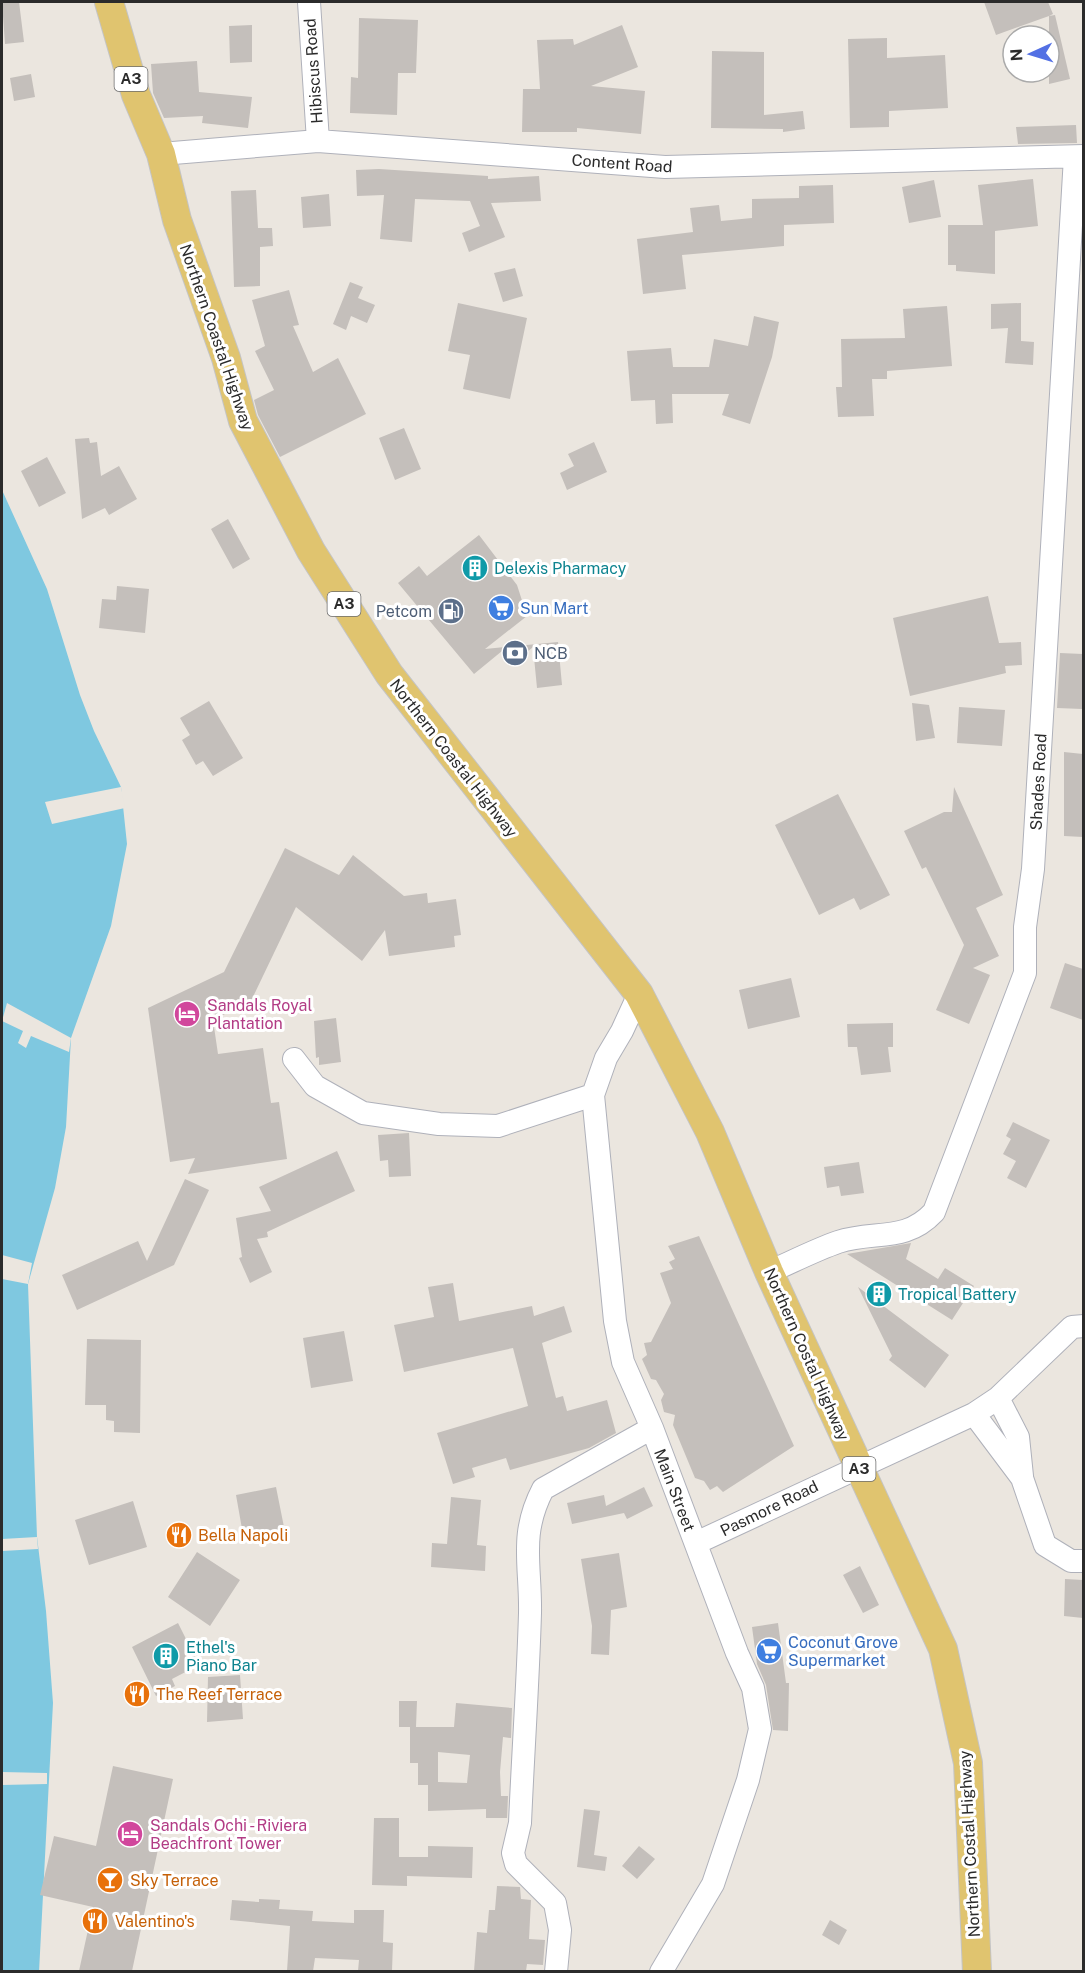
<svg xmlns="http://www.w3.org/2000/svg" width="1085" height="1973" font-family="'Public Sans',sans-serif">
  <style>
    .water { fill: #7fc8e0 }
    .pier { fill: #ebe6df }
    .building { fill: #c4bfbb; fill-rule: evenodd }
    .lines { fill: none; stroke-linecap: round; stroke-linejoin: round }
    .minor-casing { stroke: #afb1ba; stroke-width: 24 }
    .major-casing { stroke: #c4c4c4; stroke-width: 30 }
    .minor { stroke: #fff; stroke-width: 22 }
    .major { stroke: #e0c46f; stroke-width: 28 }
    .labels { text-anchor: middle; stroke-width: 6; stroke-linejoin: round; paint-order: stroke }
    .shield { fill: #fff; stroke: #6b6b6b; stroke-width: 1.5 }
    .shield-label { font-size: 15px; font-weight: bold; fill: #2b2b2b }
    .street-label { font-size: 16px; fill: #2b2b2b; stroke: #fff }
    .culture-label { font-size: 16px; fill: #0d838f; stroke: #fff; text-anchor: start }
    .shop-label { font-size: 16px; fill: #366cbe; stroke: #fff; text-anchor: start }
    .service-label { font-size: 16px; fill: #4e5e75; stroke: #fff; text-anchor: end }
    .hotel-label { font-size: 16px; fill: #b23c85; stroke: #fff; text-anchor: start }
    .food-label { font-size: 16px; fill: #c56008; stroke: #fff; text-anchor: start }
  </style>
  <rect width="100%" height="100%" fill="#ebe6df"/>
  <path class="water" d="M2,490l45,99 33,106 14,36 27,56 6,57 -16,82 -40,112 -5,89 -11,61 -27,96 9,253 9,74 7,92 -14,269 -37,-1z"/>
  <path class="pier" d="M121,787l4,21 -73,16 -7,-22z
    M7,1003l64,35 -2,14 -38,-16 -5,12 -8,-5 5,-12 -21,-10z
    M2,1255l30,8 -4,21 -26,-5z
    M37,1537l1,12 -36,2v-12z
    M2,1772l45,1v11l-45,1z"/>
  <path class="building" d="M2,2h17l5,40 -19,2z
    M984,2h64l5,12 -4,2 6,-1 15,64 -21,5v-68l-53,19z
    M359,18l59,2 -2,53h-18l-1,42 -47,-2 1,-36 7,1z
    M252,25v37l-22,1 -1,-37z
    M622,25l16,42 -47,19 54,5 -4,43 -64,-6v4h-55l1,-43h17l-3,-49 36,-1 1,6z
    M887,38v20l58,-3 3,53 -59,3v16l-39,1 -2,-89z
    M712,51l52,1v63l39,-4 2,18 -22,3v-3l-72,-1z
    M197,61l2,31 53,5 -4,31 -46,-5 1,-7 -39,2 -11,-25 -2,-29z
    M31,74l4,23 -21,4 -4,-23z
    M1076,125l1,18 -59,1 -2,-17z
    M379,169l109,7v3l51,-3 2,25 -50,2 14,34 -36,15 -7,-19 18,-7 -10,-25 -55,-2 -3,43 -32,-3 4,-44 -27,1 -1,-26z
    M1033,179l5,47 -43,5v43l-39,-3v-6h-8v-40h35l-5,-40z
    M934,180l7,37 -32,6 -7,-36z
    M833,185l1,38 -50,2v21l-102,9 4,34 -43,5 -6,-55 56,-7 -3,-24 29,-3 2,16 31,-3v-19l47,-1v-12z
    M256,190l2,38h14l1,18 -13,1v39l-26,1 -3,-96z
    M329,194l2,32 -28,2 -2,-31z
    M515,268l8,28 -20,6 -9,-29z
    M350,282l13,5 -5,11 17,7 -8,18 -16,-7 -5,14 -13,-6z
    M289,290l10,35 -6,1 20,46 25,-14 28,56 -86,43 -22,-42 -4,-15 20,-10 -19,-39 10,-5 -13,-46z
    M458,303l69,15 -17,81 -47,-10 7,-34 -22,-4z
    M991,304l30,-1v38l13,1 -1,23 -28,-2 3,-35 -17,1z
    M947,306l5,60 -65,5v8h-15l2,37 -36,1 -2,-30h6l-1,-48 64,-1 -2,-29z
    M754,316l25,6 -7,35 -22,67 -28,-9 7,-21h-57l1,29 -17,1 -1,-24 -24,1 -4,-50 44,-3 2,19h36l5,-28 34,7z
    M404,428l17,41 -26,11 -16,-42z
    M89,438l1,5 7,-1 4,34 18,-10 18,33 -28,16 -4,-7 -23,11 -7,-80z
    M594,442l13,30 -40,18 -7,-17 14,-7 -6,-12z
    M47,457l19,36 -27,14 -18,-36z
    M228,519l22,40 -17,10 -22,-40z
    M479,535l38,50 10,31 -42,33 73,-7 4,43 -25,3 -4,-41 -20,17 -11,-13 -28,23 -76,-91 21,-17 8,10z
    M117,586l32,3 -4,44 -46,-5 3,-29 14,1z
    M988,596l11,47 22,-1 1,23 -17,1 1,7 -96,23 -17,-78z
    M1060,653l23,1 -1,55 -25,-1z
    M209,701l34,57 -30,18 -10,-15 -7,4 -14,-25 8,-5 -10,-17z
    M912,703l17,2 6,33 -19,3z
    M959,707l46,3 -3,36 -45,-3z
    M1064,752l19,2v83l-19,-1z
    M954,787l49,108 -27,13 23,48 -26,12 17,7 -21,49 -33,-14 28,-65 -38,-78 -4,2 -18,-38 40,-19h8z
    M838,794l52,101 -30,15 -6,-12 -35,17 -44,-90z
    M285,848l54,27 14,-20 51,41 23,-3 1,10 28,-4 5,36 -7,1 1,11 -66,9 -4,-26 -23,31 -66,-54 -45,94 -38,19 5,34 45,-6 8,55 8,-1 8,57 -99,15 7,-16 -25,4 -22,-154 76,-36z
    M1065,963l18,6v51l-33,-12z
    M791,978l9,39 -52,12 -9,-39z
    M336,1018l5,44 -22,3v-8l-3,1 -2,-37z
    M893,1023v24h-5l3,25 -30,3 -4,-28h-9l-1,-23z
    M1013,1122l37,18 -24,48 -19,-10 9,-17 -13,-7 8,-15 -5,-3z
    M409,1133l2,43 -22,1 -1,-17 -8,1 -2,-26z
    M337,1151l18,40 -88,41 1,5 -11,2 15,33 -22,11 -11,-25 3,-1 -6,-39 35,-7 -12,-24z
    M859,1162l5,31 -23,3 -2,-10 -12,2 -3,-21z
    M185,1179l24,11 -35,75 -97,45 -15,-35 76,-34 9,20z
    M699,1236l95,210 -71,46 -6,-6 -7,4 -6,-9 -9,-3 -22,-53 2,-10 -11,-3 -3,-12 3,-6 -8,-14 -5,-1 -9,-20 5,-4 -3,-12 7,-1 20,-39 -11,-30 13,-4 -4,-7 6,-3 -7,-13z
    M911,1243l-5,16 32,20 7,-11 29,18 -22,34 -105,-66z
    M453,1283l6,38 73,-15 2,10 30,-10 8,26 -30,11 14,55 7,-2 4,15 40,-11 9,33 -27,15 -79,22 -4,-12 -34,10 3,9 -22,7 -16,-51 91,-27 -15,-58 -109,24 -10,-47 40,-8 -6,-30z
    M858,1287l91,68 -24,33 -36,-28 3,-4z
    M344,1331l9,50 -42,7 -8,-50z
    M87,1339l54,1 -1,93 -26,-1v-11l-8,-1v-15h-21z
    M276,1487l9,45 -41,8 -8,-45z
    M644,1487l9,19 -26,13 -3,-6 -52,11 -5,-21 37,-8 2,11z
    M451,1497l30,3 -4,45 9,1 -1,25 -54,-4 1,-24 15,1z
    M133,1501l14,46 -58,18 -14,-45z
    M197,1552l43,28 -30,46 -42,-29z
    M619,1553l8,54 -16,3 -2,45 -18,-1 1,-28 -11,-67z
    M860,1566l19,39 -16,8 -20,-38z
    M1065,1579l18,1v38l-19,-2z
    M178,1623l21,42 -27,14 3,7 -19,10 -24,-49z
    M778,1623l8,60h3l-1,48 -15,-1 -7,-45 -9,-21 -5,-37z
    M240,1675l3,44 -36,3 1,-45z
    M399,1701h18l-1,26h38l2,-24 56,5 -1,30 -8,-1 -3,35 1,24h7l-1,22h-21v-9l-58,2v-26h-10v-22h-8v-36h-11zM438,1752l32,3 -3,28 -29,-1z
    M113,1766l60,13 -41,192h-53l14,-64 -53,-12 14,-59 42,10z
    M584,1809l16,2 -6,44 13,2 -2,14 -28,-4z
    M374,1818h25v39h29v-11l45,1 -1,31 -65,-2v10l-35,-1z
    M639,1846l16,13 -18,20 -15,-13z
    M497,1886l23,1 1,12 10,1 -2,39 16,1 -2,25 -16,-1 -1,7h-52l3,-39 10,1 2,-23h6z
    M259,1899l21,1 -1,9 34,2 -1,10 42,2v-13h30l-1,32 10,1 -1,28h-34l1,-11 -44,-2 -2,13h-26l3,-45 -60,-6 2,-20 27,2z
    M830,1920l17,10 -8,15 -17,-10z"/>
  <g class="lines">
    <defs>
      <path id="minor" d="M309,2l9,139
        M161,154l157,-13 347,26 419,-11
        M639,994l-17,37 -16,27 -13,37 22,226 8,41 29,66 85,225 16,35 7,41 -12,51 -35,104 -52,88
        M294,1059l21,27 48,27 76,11 59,2 95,-31
        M769,1272c23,-10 46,-22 69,-30 37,-12 67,1 96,-30l91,-239v-46l8,-58 42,-712
        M998,1398l20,39 4,39
        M974,1414l48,64 23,67 26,16h13
        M696,1543l278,-129 24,-16 74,-71 12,-1
        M556,1972l4,-42 -5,-27 -39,-39 -3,-11 7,-30c3,-70 8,-140 10,-210 1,-48 -11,-78 13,-124l109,-61"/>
      <path id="major" d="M109,2l27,93 25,59 16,66 49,138 17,63 68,130 78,123 250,320 71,138 59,140 174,377 25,114 9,209"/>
    </defs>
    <use href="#minor" class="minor-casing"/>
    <use href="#major" class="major-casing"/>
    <use href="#minor" class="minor"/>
    <use href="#major" class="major"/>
  </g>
  <defs>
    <symbol id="building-disc" viewBox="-11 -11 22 22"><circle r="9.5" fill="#0f9aa8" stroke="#fff"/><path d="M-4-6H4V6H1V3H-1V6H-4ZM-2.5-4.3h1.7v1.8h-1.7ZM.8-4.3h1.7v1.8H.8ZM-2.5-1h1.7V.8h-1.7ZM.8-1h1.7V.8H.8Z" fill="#fff"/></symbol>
    <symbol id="supermarket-disc" viewBox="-11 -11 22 22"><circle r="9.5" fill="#3f7fe0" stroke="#fff"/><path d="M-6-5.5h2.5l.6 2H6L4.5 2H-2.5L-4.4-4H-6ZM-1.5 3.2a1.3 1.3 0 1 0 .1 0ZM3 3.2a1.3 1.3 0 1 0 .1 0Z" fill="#fff"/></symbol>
    <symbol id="fuel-disc" viewBox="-11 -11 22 22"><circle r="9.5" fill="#5c6f8a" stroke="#fff"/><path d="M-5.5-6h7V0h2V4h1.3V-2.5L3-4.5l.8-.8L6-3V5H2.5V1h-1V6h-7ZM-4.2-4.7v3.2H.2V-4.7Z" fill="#fff"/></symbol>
    <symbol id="bank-disc" viewBox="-11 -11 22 22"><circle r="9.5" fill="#5c6f8a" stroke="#fff"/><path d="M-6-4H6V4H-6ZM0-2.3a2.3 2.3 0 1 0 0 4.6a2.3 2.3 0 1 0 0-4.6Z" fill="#fff"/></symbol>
    <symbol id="hotel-disc" viewBox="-11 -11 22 22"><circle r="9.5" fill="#d1479c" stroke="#fff"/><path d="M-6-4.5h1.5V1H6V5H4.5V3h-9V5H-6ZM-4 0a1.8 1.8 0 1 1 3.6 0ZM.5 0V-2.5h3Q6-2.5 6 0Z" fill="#fff"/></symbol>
    <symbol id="restaurant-disc" viewBox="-11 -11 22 22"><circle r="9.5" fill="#e8710a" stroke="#fff"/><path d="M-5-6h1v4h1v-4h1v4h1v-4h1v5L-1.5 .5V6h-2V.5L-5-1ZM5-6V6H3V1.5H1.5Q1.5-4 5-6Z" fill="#fff"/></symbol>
    <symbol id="bar-disc" viewBox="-11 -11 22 22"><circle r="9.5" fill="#e8710a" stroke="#fff"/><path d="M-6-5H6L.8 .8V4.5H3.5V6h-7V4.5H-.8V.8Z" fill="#fff"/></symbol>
  </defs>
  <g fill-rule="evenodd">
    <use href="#building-disc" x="460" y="553" width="30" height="30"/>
    <use href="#supermarket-disc" x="486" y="593" width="30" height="30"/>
    <use href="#fuel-disc" x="436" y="596" width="30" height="30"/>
    <use href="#bank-disc" x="500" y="638" width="30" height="30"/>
    <use href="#hotel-disc" x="172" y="999" width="30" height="30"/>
    <use href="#building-disc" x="864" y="1279" width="30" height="30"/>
    <use href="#restaurant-disc" x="164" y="1520" width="30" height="30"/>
    <use href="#supermarket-disc" x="754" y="1636" width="30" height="30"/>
    <use href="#building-disc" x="151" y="1641" width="30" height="30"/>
    <use href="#restaurant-disc" x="122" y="1679" width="30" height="30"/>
    <use href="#hotel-disc" x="115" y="1819" width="30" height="30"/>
    <use href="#bar-disc" x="95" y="1865" width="30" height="30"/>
    <use href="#restaurant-disc" x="80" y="1906" width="30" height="30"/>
  </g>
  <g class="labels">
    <g class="shield">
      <rect x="114.5" y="67" width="33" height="24" rx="4.5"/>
      <rect x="327.5" y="592" width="33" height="24" rx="4.5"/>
      <rect x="842.5" y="1457" width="33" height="24" rx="4.5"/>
    </g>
    <g class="shield-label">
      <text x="131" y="84">A3</text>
      <text x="344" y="609">A3</text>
      <text x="859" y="1474">A3</text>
    </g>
    <g class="street-label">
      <text transform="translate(313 71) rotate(-94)" y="6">Hibiscus Road</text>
      <text transform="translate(622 163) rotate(4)" y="6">Content Road</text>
      <text transform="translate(217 337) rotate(71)" y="6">Northern Coastal Highway</text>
      <text transform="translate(454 758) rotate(52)" y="6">Northern Coastal Highway</text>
      <text transform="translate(1038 782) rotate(-87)" y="6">Shades Road</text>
      <text transform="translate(807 1354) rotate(66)" y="6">Northern Costal Highway</text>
      <text transform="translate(675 1490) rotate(69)" y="6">Main Street</text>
      <text transform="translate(769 1508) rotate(-26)" y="6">Pasmore Road</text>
      <text transform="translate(969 1844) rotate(-93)" y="6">Northern Costal Highway</text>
    </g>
    <g class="culture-label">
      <text x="494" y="574">Delexis Pharmacy</text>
      <text x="898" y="1300">Tropical Battery</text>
      <text x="186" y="1653">Ethel's<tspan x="186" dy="18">Piano Bar</tspan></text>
    </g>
    <g class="shop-label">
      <text x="520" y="614">Sun Mart</text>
      <text x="788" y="1648">Coconut Grove<tspan x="788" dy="18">Supermarket</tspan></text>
    </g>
    <g class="service-label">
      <text x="432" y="617">Petcom</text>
      <text x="534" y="659" text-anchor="start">NCB</text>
    </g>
    <g class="hotel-label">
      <text x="207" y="1011">Sandals Royal<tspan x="207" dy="18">Plantation</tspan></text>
      <text x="150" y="1831">Sandals Ochi - Riviera<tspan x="150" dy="18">Beachfront Tower</tspan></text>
    </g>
    <g class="food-label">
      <text x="198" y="1541">Bella Napoli</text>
      <text x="156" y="1700">The Reef Terrace</text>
      <text x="130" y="1886">Sky Terrace</text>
      <text x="115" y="1927">Valentino's</text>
    </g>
  </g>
  <rect width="1085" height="1973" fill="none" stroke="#2b2b2b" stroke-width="6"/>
  <g transform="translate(1031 54) rotate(266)"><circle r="28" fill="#ffffff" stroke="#aaaaaa" stroke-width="1.5"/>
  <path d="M0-4.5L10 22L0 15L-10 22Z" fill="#5370e4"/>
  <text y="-9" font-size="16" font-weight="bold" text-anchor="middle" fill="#2b2b2b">N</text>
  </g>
</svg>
